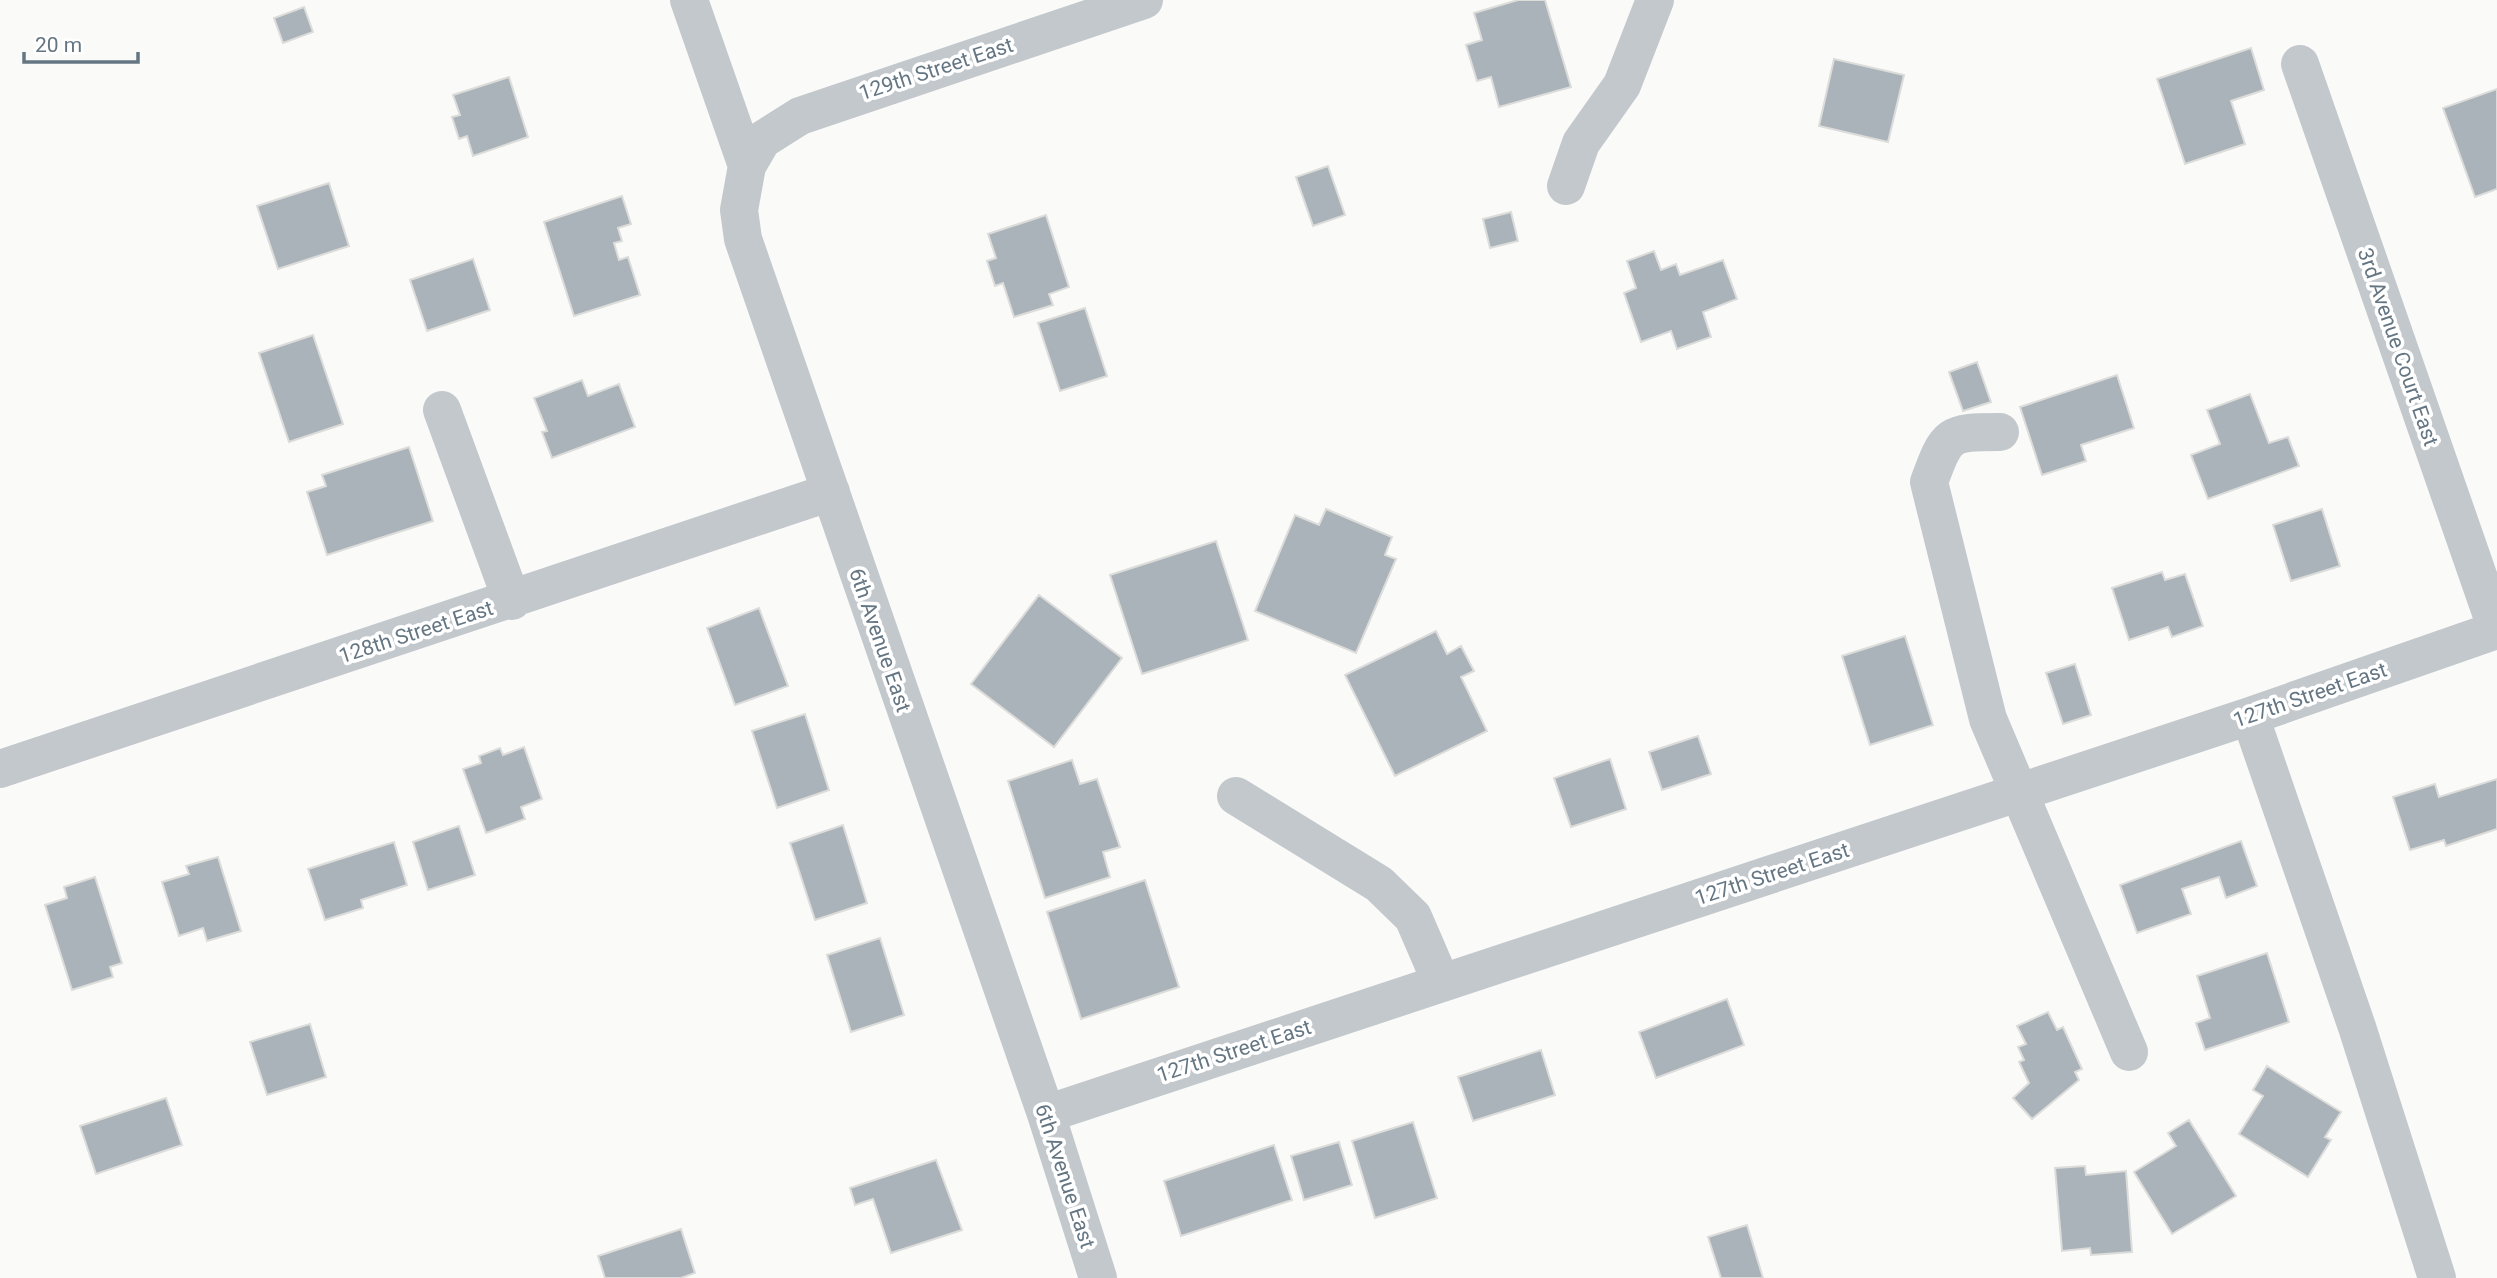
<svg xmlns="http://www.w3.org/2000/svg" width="2497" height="1278" font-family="Roboto,sans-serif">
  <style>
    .building { fill: #aab3b9; stroke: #dcdcda; stroke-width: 2 }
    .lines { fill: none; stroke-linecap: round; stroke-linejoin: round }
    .minor { stroke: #c3c8cc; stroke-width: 38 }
    .labels { text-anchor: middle; stroke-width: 7; stroke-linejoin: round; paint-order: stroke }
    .street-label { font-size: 21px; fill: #657683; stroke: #fff }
  </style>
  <rect width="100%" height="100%" fill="#fafaf8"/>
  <path class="building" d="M1518,0h27l26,87 -72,20 -8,-30 -14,4 -11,-36 16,-5 -8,-27z
    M304,7l9,25 -30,11 -9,-25z
    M2251,48l13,42 -33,11 14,43 -60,20 -28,-85z
    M1834,59l70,16 -16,67 -69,-16z
    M509,77l19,60 -55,19 -6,-20 -8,3 -7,-22 8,-2 -7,-20z
    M2497,89v100l-22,8 -32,-89z
    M1328,166l17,49 -32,11 -17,-49z
    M329,183l20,63 -71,23 -21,-63z
    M622,196l9,28 -13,4 4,13 -8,2 5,17 9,-3 12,38 -66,21 -30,-94z
    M1511,212l7,29 -28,7 -7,-29z
    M1046,215l23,72 -20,7 4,11 -39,12 -11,-34 -8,3 -8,-25 9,-3 -8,-24z
    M1654,251l7,19 15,-6 4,11 43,-15 14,39 -34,13 8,25 -34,12 -6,-18 -30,11 -17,-49 12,-5 -9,-27z
    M473,259l17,51 -63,21 -17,-51z
    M1085,308l22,68 -47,15 -22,-68z
    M313,335l30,89 -54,18 -30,-89z
    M1977,362l14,40 -28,9 -14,-39z
    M2117,375l17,53 -53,17 5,16 -44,14 -22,-68z
    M582,380l6,16 31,-12 16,43 -83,31 -10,-26 5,-1 -13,-33z
    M2250,394l19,49 19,-6 11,29 -91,33 -17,-44 29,-11 -13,-34z
    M409,447l24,74 -106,34 -20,-63 19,-6 -4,-11z
    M1326,509l66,28 -7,18 11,4 -40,94 -101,-42 40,-96 24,10z
    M2322,509l18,57 -49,15 -18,-56z
    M1216,541l32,99 -106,34 -32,-99z
    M2162,572l3,8 20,-6 18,52 -31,11 -4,-10 -39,13 -17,-52z
    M1039,595l83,63 -68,89 -83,-63z
    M759,608l29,78 -53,19 -28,-77z
    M1436,631l11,23 14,-8 13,25 -13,6 26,54 -92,45 -50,-101z
    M1905,636l28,89 -63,20 -28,-89z
    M2075,664l16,51 -28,9 -17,-51z
    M805,714l24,76 -52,18 -25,-77z
    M1698,736l13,38 -49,16 -13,-38z
    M524,747l18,52 -21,8 4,12 -39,14 -23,-64 18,-6 -2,-7 21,-8 3,7z
    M1610,759l16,50 -55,18 -17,-49z
    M1072,760l8,24 17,-5 23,68 -17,5 7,25 -65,21 -37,-117z
    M2497,779v50l-51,17 -2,-6 -34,10 -17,-53 42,-13 4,13z
    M843,825l24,78 -52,17 -25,-77z
    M459,826l16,49 -47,15 -15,-48z
    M2241,841l16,45 -31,12 -7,-21 -37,12 9,25 -54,19 -17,-48z
    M394,842l13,43 -46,15 2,8 -38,12 -17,-51z
    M218,857l23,74 -34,10 -4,-13 -24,8 -17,-54 27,-8 -3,-8z
    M95,877l27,86 -12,4 3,10 -41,13 -27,-85 22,-7 -3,-11z
    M1145,880l34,107 -98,32 -34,-107z
    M880,938l24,77 -53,17 -24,-77z
    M2267,953l22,69 -84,28 -9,-27 14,-5 -13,-42z
    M1727,999l17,46 -88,33 -17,-46z
    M2048,1012l9,18 6,-3 19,42 -7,3 4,8 -47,39 -19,-21 16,-15 -10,-21 5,-2 -6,-13 8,-3 -9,-18z
    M310,1024l16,53 -59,18 -17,-53z
    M1541,1050l14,45 -82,26 -15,-44z
    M2267,1066l74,46 -16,25 6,3 -23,37 -69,-43 24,-38 -10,-6z
    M166,1098l16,47 -86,29 -16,-48z
    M2189,1120l47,76 -64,38 -38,-62 42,-26 -8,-13z
    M1413,1122l24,76 -62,20 -23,-77z
    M1339,1142l13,43 -48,15 -13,-44z
    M1274,1145l18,55 -111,36 -17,-55z
    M936,1160l26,70 -71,23 -18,-54 -18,6 -5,-17z
    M2085,1166l1,9 40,-4 6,81 -41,3 -1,-7 -28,3 -7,-83z
    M1747,1225l16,53h-42l-13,-41z
    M681,1229l14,44 -14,5h-76l-7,-22z"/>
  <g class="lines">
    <path class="minor" d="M689,0l58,166 -8,44 4,29 303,875 52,164
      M2300,64l197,566
      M747,166l15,-26 38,-24 344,-116
      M1566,186l15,-43 41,-58 33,-85
      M442,410l70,191
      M2000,432c-52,0 -53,1 -71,50l59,237 141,333
      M2250,716l107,311 80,251
      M0,769l831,-277
      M1236,796l143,88 34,33 28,65
      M1046,1114l1204,-398 247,-86"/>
  </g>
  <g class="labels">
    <g class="street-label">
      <text transform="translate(936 69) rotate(-18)" y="7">129th Street East</text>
      <text transform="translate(2398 347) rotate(71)" y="7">3rd Avenue Court East</text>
      <text transform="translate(416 632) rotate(-18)" y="7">128th Street East</text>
      <text transform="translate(880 640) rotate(71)" y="7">6th Avenue East</text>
      <text transform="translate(2310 695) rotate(-19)" y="7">127th Street East</text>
      <text transform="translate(1772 874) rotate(-18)" y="7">127th Street East</text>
      <text transform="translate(1234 1051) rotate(-18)" y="7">127th Street East</text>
      <text transform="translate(1065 1176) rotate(72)" y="7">6th Avenue East</text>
    </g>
  </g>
  <path d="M24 52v10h114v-10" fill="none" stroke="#657683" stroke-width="3.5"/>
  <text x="35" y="52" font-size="21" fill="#657683" stroke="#ffffff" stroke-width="5" paint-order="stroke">20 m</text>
</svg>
